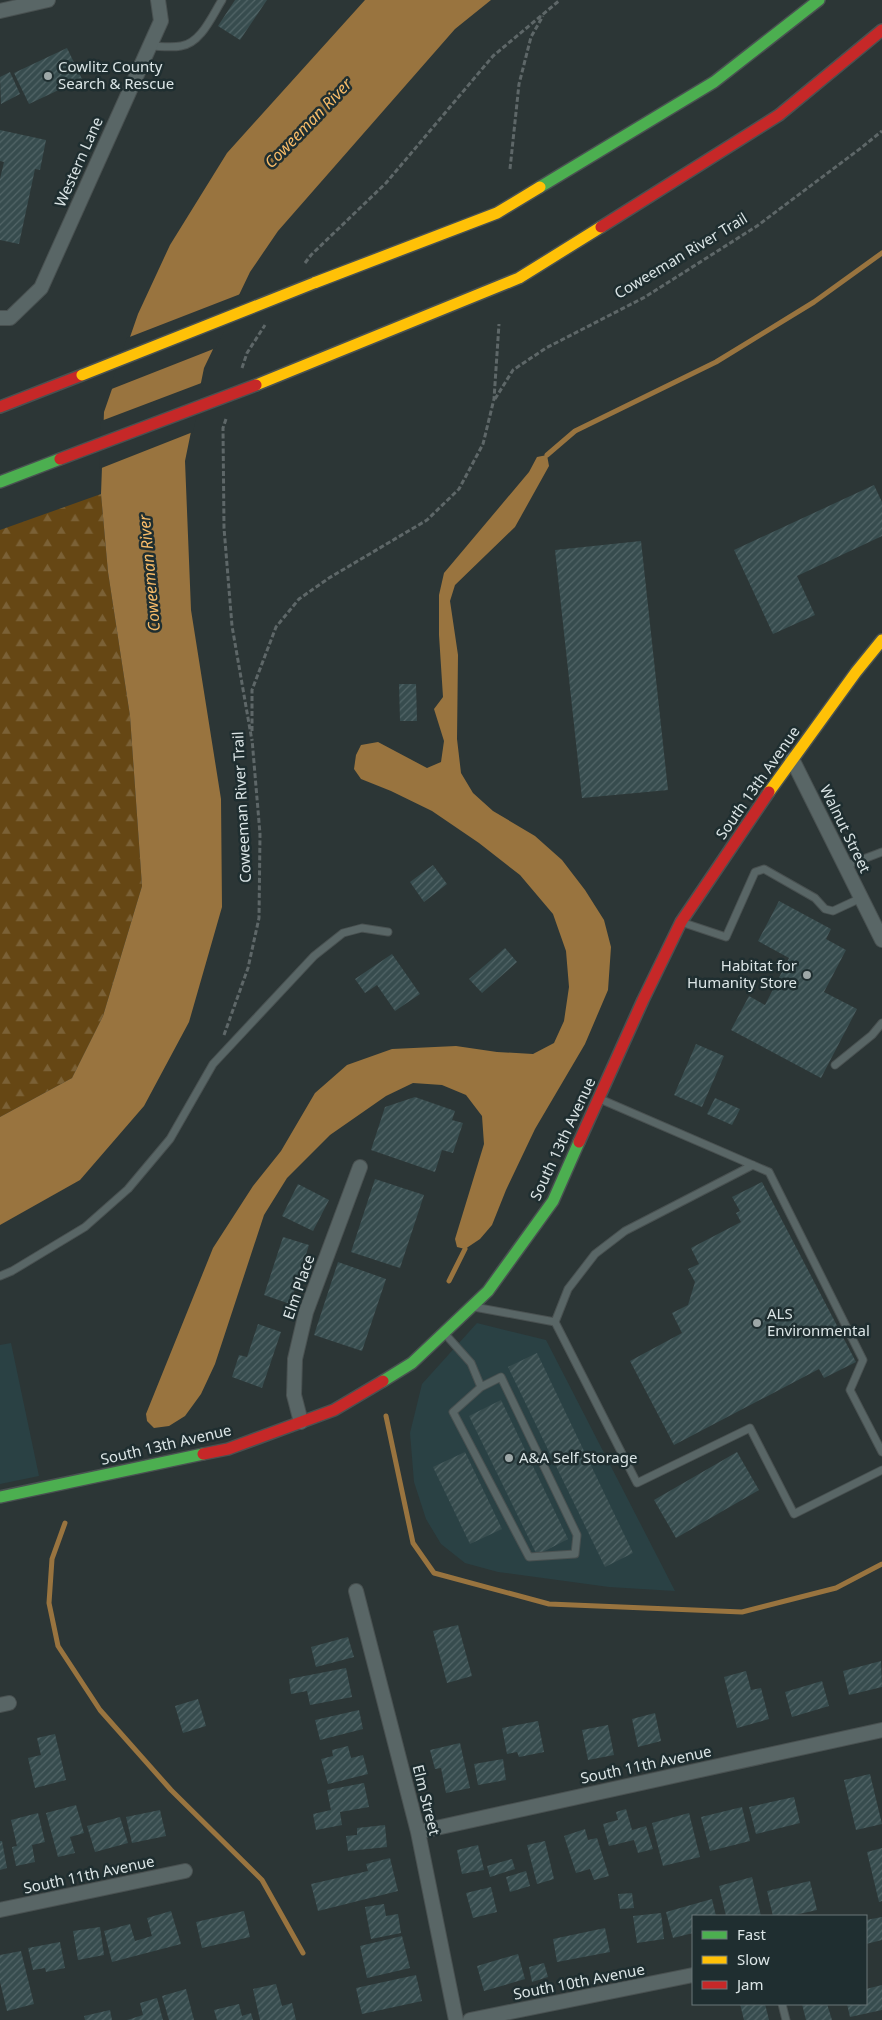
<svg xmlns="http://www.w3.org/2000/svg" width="882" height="2020" font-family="'Noto Sans',sans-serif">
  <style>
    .built { fill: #2a4144 }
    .forest { fill: url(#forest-firs) }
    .water { fill: #99743f }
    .pier { fill: #2c3636 }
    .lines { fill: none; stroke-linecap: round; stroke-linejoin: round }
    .stream { stroke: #99743f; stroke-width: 5 }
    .building { fill: url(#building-hatch) }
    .lane-casing { stroke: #495151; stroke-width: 9 }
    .street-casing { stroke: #495151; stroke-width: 16 }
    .fast-casing { stroke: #495151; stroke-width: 14 }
    .slow-casing { stroke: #495151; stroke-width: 14 }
    .jam-casing { stroke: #495151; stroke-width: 14 }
    .path { stroke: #5e6768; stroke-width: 3; stroke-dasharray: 5 2.5; stroke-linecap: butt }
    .lane { stroke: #596666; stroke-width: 7 }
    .street { stroke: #596666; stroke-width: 14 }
    .fast { stroke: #4caf50; stroke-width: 11 }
    .slow { stroke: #ffc107; stroke-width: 11 }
    .jam { stroke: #c62828; stroke-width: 11 }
    .slow-bridge-casing { stroke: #495151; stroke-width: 14; stroke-linecap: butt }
    .jam-bridge-casing { stroke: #495151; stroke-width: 14; stroke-linecap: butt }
    .slow-bridge { stroke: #ffc107; stroke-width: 11 }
    .jam-bridge { stroke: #c62828; stroke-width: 11 }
    .poi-dot { fill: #9ea8a8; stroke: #1f2e30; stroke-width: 2 }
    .labels { text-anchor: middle; stroke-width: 5; stroke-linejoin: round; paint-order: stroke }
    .poi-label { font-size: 15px; fill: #dbe5e6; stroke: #1f2e30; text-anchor: start }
    .street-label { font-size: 15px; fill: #dbe5e6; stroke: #1f2e30 }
    .water-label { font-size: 16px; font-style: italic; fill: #f8bc69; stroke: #1f2e30 }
  </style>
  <defs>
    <pattern id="forest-firs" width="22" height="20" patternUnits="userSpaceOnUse" patternTransform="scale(1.25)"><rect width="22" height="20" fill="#664714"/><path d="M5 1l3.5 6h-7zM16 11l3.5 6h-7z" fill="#7b6136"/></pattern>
    <pattern id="building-hatch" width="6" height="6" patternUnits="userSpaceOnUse" patternTransform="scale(1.25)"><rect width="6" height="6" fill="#374c4e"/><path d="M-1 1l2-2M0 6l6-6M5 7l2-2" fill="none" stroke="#536668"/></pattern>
  </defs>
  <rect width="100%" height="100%" fill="#2c3636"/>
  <path class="built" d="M477,1323l69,17 129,251 -66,-4 -111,-15 -33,-9 -24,-19 -15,-25 -12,-37 -4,-49 12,-49z
    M11,1343l28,133 -39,8v-139z"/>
  <path class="forest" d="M101,494l7,78 22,144 12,170 -39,130 -31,62 -72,39v-587z"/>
  <path class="water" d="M365,0h126l-36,29 -177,202 -28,41 -46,96 -19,93 6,149 30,189 1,108 -33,115 -45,84 -64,74 -80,45v-108l72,-39 31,-62 39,-130 -12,-170 -22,-144 -7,-78 3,-82 34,-98 32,-69 57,-92z
    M547,455l2,11 -34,61 -60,58 -5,16 8,54 -1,84 4,34 12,20 20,18 42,25 27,24 23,30 19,30 7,27 -3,43 -23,54 -50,85 -29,61 -14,35 -12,14 -15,10 -8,-2 -2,-8 29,-95 -2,-28 -16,-21 -24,-10 -29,-2 -27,13 -56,39 -43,43 -23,37 -49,149 -14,30 -16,22 -16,10 -15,2 -7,-7 -1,-7 67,-166 40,-62 28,-35 34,-58 32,-28 45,-16 64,-3 41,6 36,2 21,-11 10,-22 5,-34 -3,-36 -13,-37 -33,-39 -41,-32 -47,-32 -41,-20 -30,-12 -7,-10 2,-14 5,-10 17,-3 49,26 14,-6 3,-21 -10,-32 9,-12 -4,-62v-40l5,-22 85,-101 8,-15z"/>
  <path class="pier" d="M243,293l-27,55 -107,42 18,-52z
    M204,382l-11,50 -94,37 2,-48z"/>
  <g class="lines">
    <path class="stream" d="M547,455l28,-24 141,-69 98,-60 68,-49
      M449,1281l16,-32
      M386,1416l27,127 21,30 115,31 193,8 94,-24 46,-24
      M65,1523l-13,36 -3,44 9,43 42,64 71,80 91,90 41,73"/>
  </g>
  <path class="building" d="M235,0h32l-27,40 -22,-14z
    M67,48l15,31 -53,25 -15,-31z
    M10,72l10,22 -19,10 -1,-27z
    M0,130l46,10 -6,30 -5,-1 -16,75 -19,-4v-61l4,-17 -4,-1z
    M874,485l8,17v34l-85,40 18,39 -42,19 -39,-84z
    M641,541l27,249 -86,8 -27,-248z
    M399,684h17l1,37h-17z
    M433,865l14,19 -23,18 -14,-20z
    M779,901l52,28 -5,10 20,11 -22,42 33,17 -36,69 -90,-48 18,-34 16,9 24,-47 -31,-17z
    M505,948l12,14 -35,31 -13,-14z
    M392,954l28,40 -25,17 -18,-26 -12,8 -10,-14z
    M696,1044l28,12 -22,51 -28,-12z
    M415,1097l40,14 -3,9 11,3 -10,30 -11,-3 -7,22 -64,-22 14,-43z
    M715,1098l25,11 -8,16 -25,-11z
    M375,1179l49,16 -24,73 -49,-16z
    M762,1182l94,180 -32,16 -5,-9 -145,76 -44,-84 52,-28 -10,-20 16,-8 7,-23 -7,-13 11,-5 -8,-16 50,-26 -5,-9 4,-2 -8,-14z
    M298,1184l31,16 -16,31 -31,-15z
    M283,1237l26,8 -19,59 -26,-9z
    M338,1262l48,17 -24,72 -48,-16z
    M258,1324l23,8 -19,56 -30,-11 7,-22 8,2z
    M537,1353l96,200 -28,14 -97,-200z
    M501,1400l67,139 -31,16 -68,-139z
    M465,1452l37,77 -32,15 -37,-77z
    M737,1452l22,38 -83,48 -22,-38z
    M458,1625l14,51 -25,7 -14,-52z
    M348,1637l6,20 -38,10 -5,-20z
    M881,1661l1,26 -33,8 -6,-24z
    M346,1668l6,29 -42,8 -3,-14 -16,3 -2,-15z
    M746,1671l5,19 10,-2 8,31 -32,9 -13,-51z
    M822,1681l7,25 -37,11 -7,-25z
    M198,1699l8,27 -23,7 -8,-27z
    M359,1710l4,19 -43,11 -5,-20z
    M655,1713l6,28 -23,6 -6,-28z
    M538,1721l6,31 -25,5 -2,-5 -10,2 -5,-26z
    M608,1725l6,30 -26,5 -6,-30z
    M55,1734l11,46 -31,8 -7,-30 13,-3 -4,-17z
    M460,1743l10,45 -24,5 -5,-25 -6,1 -5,-19z
    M348,1746l3,12 12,-3 5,19 -40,10 -7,-25 12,-3 -1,-6z
    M503,1759l3,21 -28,5 -4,-21z
    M870,1774l12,50 -26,6 -12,-50z
    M364,1783l5,24 -29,5 2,13 -26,5 -3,-16 18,-4 -4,-20z
    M794,1797l6,26 -44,11 -7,-27z
    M76,1805l8,28 -14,4 5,16 -17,4 -12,-44z
    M742,1807l8,34 -40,10 -9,-34z
    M626,1809l6,21 14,-4 7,23 -15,4 -4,-13 -25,6 -6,-22 15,-4 -2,-8z
    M160,1810l6,26 -34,7 -6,-26z
    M38,1813l7,29 -13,3 3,17 -19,4 -4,-19 5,-1 -6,-26z
    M689,1813l11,44 -37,9 -11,-43z
    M120,1817l8,26 -33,9 -8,-26z
    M385,1825l2,22 -39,4 -2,-15 11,-1v-7z
    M585,1829l3,11 9,-2 12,38 -15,4 -4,-11 -14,4 -12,-37z
    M0,1841h2l5,27 -7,2z
    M545,1841l9,38 -17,5 -10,-39z
    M478,1845l6,25 -22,4 -5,-24z
    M882,1848v53l-3,1 -12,-50z
    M390,1858l8,33 -80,20 -7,-27 57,-13 -2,-7z
    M512,1859l3,10 -25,8 -3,-11z
    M526,1871l4,15 -20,6 -4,-15z
    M752,1877l9,39h-35l-7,-30z
    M810,1881l7,29 -27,6h-17l-6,-25z
    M491,1887l6,25 -24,6 -7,-25z
    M632,1893l2,15 -14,1 -2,-15z
    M712,1899l4,17h-23v17l-20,5 -7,-26z
    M384,1904l2,12 12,-2 3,19 -30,6 -6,-32z
    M171,1911l10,33 -69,18 -8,-31 26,-7 5,17 17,-5 -5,-18z
    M244,1911l6,26 -48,11 -6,-26z
    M661,1913l3,26 -27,4 -4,-27z
    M882,1917v23l-16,4v-24z
    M100,1927l4,28 -26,5 -5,-29z
    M605,1928l5,24 -53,10 -4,-23z
    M402,1936l8,32 -43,10 -7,-32z
    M60,1942l5,26 -19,4 -1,-4 -12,2 -5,-22z
    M21,1951l13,53 -27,7 -7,-29v-27z
    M518,1954l7,25 -41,12 -7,-25z
    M544,1963l4,14 -16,5 -3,-15z
    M416,1975l6,26 -60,13 -6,-26z
    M276,1984l6,22 10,-3 4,17h-36l-7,-31z
    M882,1985v25l-32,7 -3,-13h19v-15z
    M186,1989l8,31h-25l-7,-24z
    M157,1998l6,22h-36l16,-5 -3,-12z
    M239,2004l3,12 9,-3 2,7h-36l-3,-10z
    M740,2004h25l4,16h-25z
    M802,2004h25l5,16h-26z
    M110,2010l2,10h-27l-1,-4z"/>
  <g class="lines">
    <defs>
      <path id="lane" d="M149,46c10,0 22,2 32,0 20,-3 31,-30 41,-46
        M845,866l37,-14
        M684,923l42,14 29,-65 9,-3 51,29 10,11 8,2 28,-13
        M835,1065l37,-30 10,-12
        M600,1099l169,73 94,188 -13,30 32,62
        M0,1276l12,-5 73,-44 43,-38 42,-50 43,-75 101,-108 29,-23 19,-5 26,4
        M474,1307l81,15 82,161 113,-55 44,86 88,-44
        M555,1322l13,-33 27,-35 30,-23 128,-66
        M446,1335l25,28 10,24 -28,25 76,145 46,-3 2,-19 -76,-158 -20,10
        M782,2004l4,16"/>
      <path id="street" d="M0,11l48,-11
        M0,318h10l31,-30 120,-267 -3,-21
        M792,759l90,181
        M301,1422l-7,-27 1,-36 11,-47 54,-145
        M356,1591l62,241 38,188
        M0,1705l9,-2
        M418,1832l464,-102
        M0,1910l185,-39
        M470,2020l223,-45"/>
      <path id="fast" d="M540,187l174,-105 105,-82
        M0,482l60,-23
        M383,1381l29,-18 76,-72 65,-90 26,-59
        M0,1497l203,-43"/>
      <path id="slow" d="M314,283l183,-70 43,-26
        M256,385l263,-107 82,-51
        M769,792l87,-120 26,-32"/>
      <path id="jam" d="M601,227l178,-112 103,-85
        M0,407l82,-32
        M579,1142l64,-142 38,-78 88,-130
        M203,1454l25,-5 106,-39 49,-29"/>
    </defs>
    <use href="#lane" class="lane-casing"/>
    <use href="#street" class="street-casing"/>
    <use href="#fast" class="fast-casing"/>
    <use href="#slow" class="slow-casing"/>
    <use href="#jam" class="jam-casing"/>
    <path class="path" d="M510,169l9,-85 12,-47 12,-21
      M305,263l6,-8 75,-72 107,-127 67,-56
      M242,368l5,-15 18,-28
      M495,399l18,-29 33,-22 99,-51 112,-71 104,-78 21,-17
      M226,419l-3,9 1,100 8,98 20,115
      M252,731v-41l24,-63 23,-28 30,-21 98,-58 32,-31 24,-45 11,-45 5,-75
      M224,1035l24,-67 11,-50 1,-84 -8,-95"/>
    <use href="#lane" class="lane"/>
    <use href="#street" class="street"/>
    <use href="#fast" class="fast"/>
    <use href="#slow" class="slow"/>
    <use href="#jam" class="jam"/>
    <defs>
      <path id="slow-bridge" d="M82,375l232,-92"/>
      <path id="jam-bridge" d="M60,459l196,-74"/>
    </defs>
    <use href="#slow-bridge" class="slow-bridge-casing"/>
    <use href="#jam-bridge" class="jam-bridge-casing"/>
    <use href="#slow-bridge" class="slow-bridge"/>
    <use href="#jam-bridge" class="jam-bridge"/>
  </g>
  <g class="poi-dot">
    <circle cx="48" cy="76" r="5"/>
    <circle cx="807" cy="975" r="5"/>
    <circle cx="757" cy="1323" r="5"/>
    <circle cx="509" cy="1458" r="5"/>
  </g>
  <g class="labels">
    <g class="poi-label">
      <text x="58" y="72">Cowlitz County<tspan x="58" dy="17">Search &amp; Rescue</tspan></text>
      <text x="797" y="971" text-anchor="end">Habitat for<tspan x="797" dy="17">Humanity Store</tspan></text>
      <text x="767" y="1319">ALS<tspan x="767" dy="17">Environmental</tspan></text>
      <text x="519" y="1463">A&amp;A Self Storage</text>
    </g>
    <g class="street-label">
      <text transform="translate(79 162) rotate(-66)" y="5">Western Lane</text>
      <text transform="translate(681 256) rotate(-31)" y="5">Coweeman River Trail</text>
      <text transform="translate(758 783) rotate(-55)" y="5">South 13th Avenue</text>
      <text transform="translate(242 807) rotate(-93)" y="5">Coweeman River Trail</text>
      <text transform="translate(845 829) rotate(64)" y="5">Walnut Street</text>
      <text transform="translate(563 1139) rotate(-65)" y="5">South 13th Avenue</text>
      <text transform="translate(299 1287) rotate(-71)" y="5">Elm Place</text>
      <text transform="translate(166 1445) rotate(-13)" y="5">South 13th Avenue</text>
      <text transform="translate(646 1765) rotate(-12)" y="5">South 11th Avenue</text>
      <text transform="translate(426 1800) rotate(76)" y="5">Elm Street</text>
      <text transform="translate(89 1875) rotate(-12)" y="5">South 11th Avenue</text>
      <text transform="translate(579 1982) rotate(-11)" y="5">South 10th Avenue</text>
    </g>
    <g class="water-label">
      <text transform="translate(308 123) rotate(-46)" y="6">Coweeman River</text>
      <text transform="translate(149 573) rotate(-95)" y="6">Coweeman River</text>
    </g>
  </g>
  <rect x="692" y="1915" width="175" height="90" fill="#1f2e30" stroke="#6a7779"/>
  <rect x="702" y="1931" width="25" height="8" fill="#4caf50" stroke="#6a7779"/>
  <text x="737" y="1940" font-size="15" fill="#dbe5e6">Fast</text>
  <rect x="702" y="1956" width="25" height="8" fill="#ffc107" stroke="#6a7779"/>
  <text x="737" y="1965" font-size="15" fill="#dbe5e6">Slow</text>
  <rect x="702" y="1981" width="25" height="8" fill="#c62828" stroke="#6a7779"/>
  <text x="737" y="1990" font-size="15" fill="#dbe5e6">Jam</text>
</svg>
